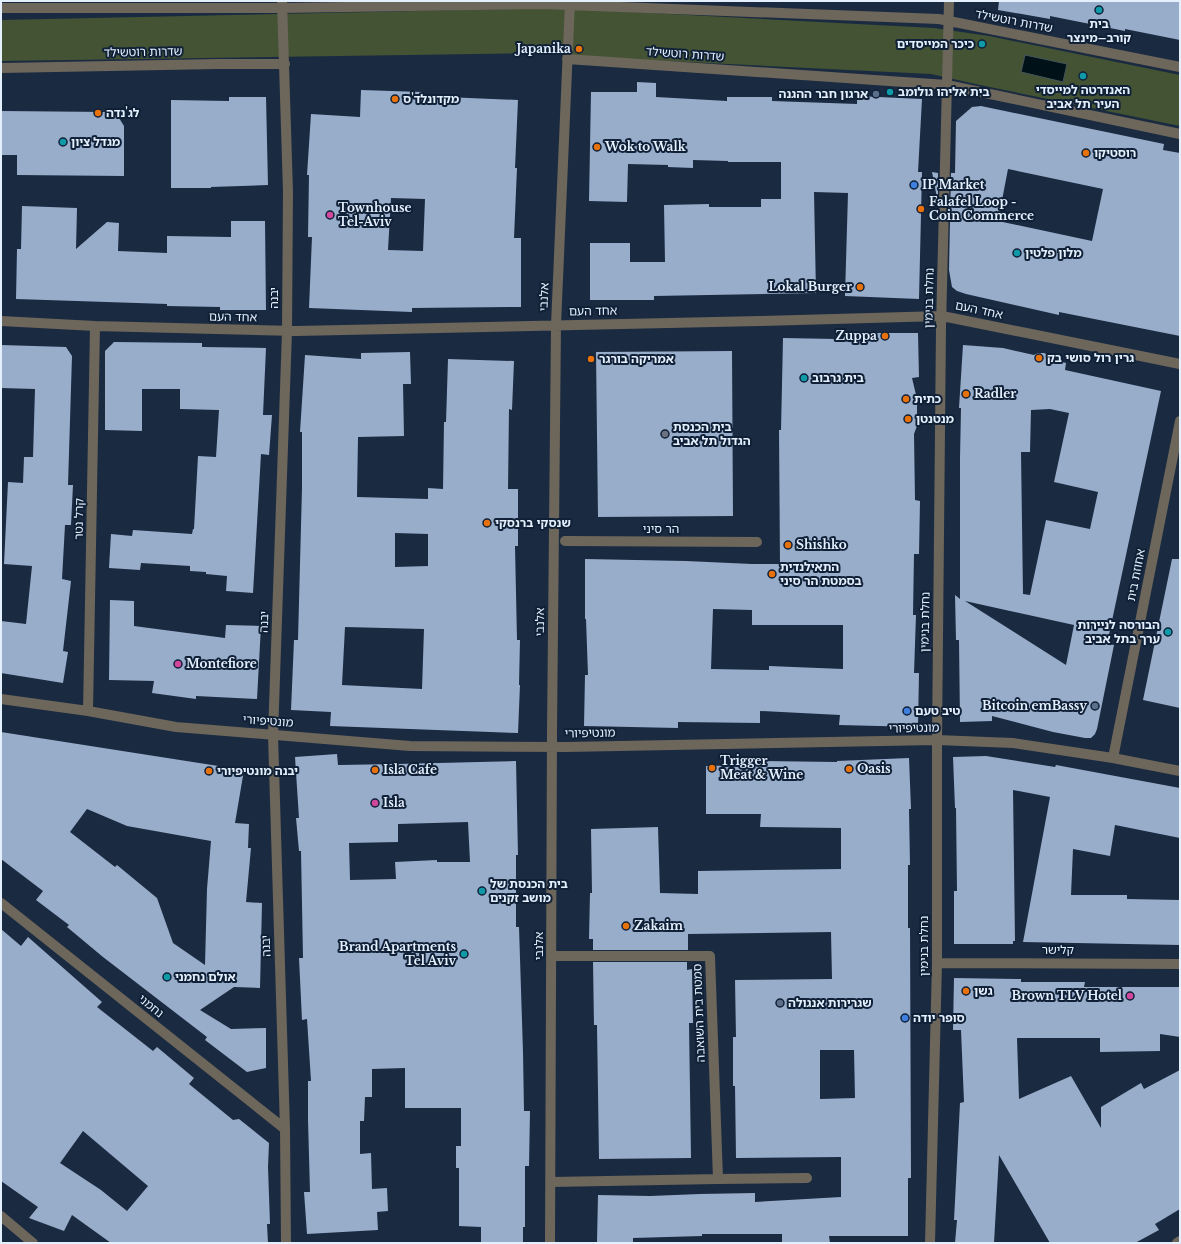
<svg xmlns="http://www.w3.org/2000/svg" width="1181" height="1244" font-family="'Libre Baskerville','Noto Sans Hebrew',serif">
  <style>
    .green { fill: #435334 }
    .water { fill: #001217; stroke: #45555d }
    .building { fill: #98adca; fill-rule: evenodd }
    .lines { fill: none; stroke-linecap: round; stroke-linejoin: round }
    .minor { stroke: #6d665a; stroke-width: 10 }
    .culture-dot { fill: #0f9aa8; stroke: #102137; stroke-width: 1.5 }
    .food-dot { fill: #e8710a; stroke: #102137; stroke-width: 1.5 }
    .service-dot { fill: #5c6f8a; stroke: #102137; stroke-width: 1.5 }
    .shop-dot { fill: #3f7fe0; stroke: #102137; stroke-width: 1.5 }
    .hotel-dot { fill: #d1479c; stroke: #102137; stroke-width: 1.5 }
    .worship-dot { fill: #6b7280; stroke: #102137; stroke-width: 1.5 }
    .labels { text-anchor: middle; stroke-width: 4; stroke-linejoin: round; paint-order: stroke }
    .street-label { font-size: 12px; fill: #e5f0ff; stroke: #102137 }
    .poi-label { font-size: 12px; font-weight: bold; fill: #e5f0ff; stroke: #102137; text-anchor: start }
  </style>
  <rect width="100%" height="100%" fill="#1a2a41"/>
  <path class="green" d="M555,8l379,20 55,8 191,39v51l-200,-41 -49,-11 -346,-17 -44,-4 -540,8v-41z"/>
  <path class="water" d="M1025,55l42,9 -4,18 -42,-10z"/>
  <path class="building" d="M999,1h181v39l-55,-11v2l-75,-15v3l-52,-9z
    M637,82l19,1v14l71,4v-4h45v4l85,3v-8l65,3 -4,73h4l-3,127 -74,-3 3,-103 -34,-1 2,101 -162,3v4h-64v-57h40v19h35l-1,-57 45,-1v3h52v-8h20v-37h-53v-1l-35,-1v8l-25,-1v-2l-40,-1 -1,38 -38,-1 2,-109h46z
    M361,90l61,2v4l96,4 -3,68h2l-3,70h7v69l-109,1v4l-103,-4 3,-71h-4l1,-62h-2l4,-61 49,3zM391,198l34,1 -2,52 -35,-1z
    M229,97h37l2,88 -57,2v1h-40v-88l58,1z
    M981,106l183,38 -1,6 17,3v183l-121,-24v3l-93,-21 -9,-3 -5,-4 -3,-17 2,-97h4l1,-52 16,-14zM1008,169l95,20 -11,52 -94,-20z
    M1,111l107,1 6,2 5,4 5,8v50l-107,-1v-20h-16z
    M932,172l6,1v30z
    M22,206l55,2 -1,41 31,-27 12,1 -1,28 49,2v-17l64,1v-16h34l1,89h-46v-3l-53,-1v-2l-151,-5 1,-50h4z
    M844,333h74l1,44 -7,1 5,21v27l-3,8 1,66 5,1 -1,53h-5l-1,61h3l-2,58h5l-1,54 -79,-2 1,-10 -80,-4v12l-82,-1v6l-94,-2 1,-51h3l-2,-56h-1v-60l101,2 66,3h28l-1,-134h2l2,-92 53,1v-2h7zM713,609l39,1v15h91v44l-74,-3v4l-58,-1z
    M114,342l88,1v4l64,1 -3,67h9l-3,40 -8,-1 -8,139 -27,-2 1,-15 -21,-2v-2l-16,-1v-5l-49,-3 -1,7 -31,-2 2,-34 21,2 1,-6 59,4 1,-5h1l4,-73 18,1 3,-47 -39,-1v-20h-38v42l-37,-1v-79z
    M1,345l65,2 6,9 -4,129h5l-2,40h-6l-3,54 9,2 -8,70 5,1 -5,31 -62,-10v-52l25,3 6,-58 -28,-2 4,-82 15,1 1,-26h9l2,-68 -34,-1z
    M963,345l40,3 31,7 4,-2h6l4,2 4,4 14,4 -1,7 96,21 -54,253 7,1 -17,84 -2,5 -4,4h-6l-32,-6 -61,-16v5l-32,1 -1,-82h-3l-1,-45 5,4v-141l1,-50h-2zM1050,409l19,4 -15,69 44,10 -8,37 -44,-9 -16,75 -7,-1 -2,-142h9l1,-42zM965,601l109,24 -8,40z
    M732,351l1,165 -135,1 -2,-165z
    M410,352l1,32h-8l1,52 -46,1 -1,60 71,2v-11l15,1 1,-67h2l2,-63 66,2 -2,49 -3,-1 -1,80h10v57h-3l2,94h3l-1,45h1l-2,48 -188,-7 1,-14 -40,-2 3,-70h4l4,-152v-56h-2l5,-77 56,4v-6zM395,533l33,1v32l-33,1zM345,627l79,2 -2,60 -80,-4z
    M1172,559h8v149l-37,-8z
    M110,600l24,1v25l91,12 1,-13 35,1 -4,73 -61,-3v3l-44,-6 2,-12 -45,-1z
    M1,732l243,38 -9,53 14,1 -1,24h3l-5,54 16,1 -2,85 -26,-1 -34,23 31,19 35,-1v40l-19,4 -42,-32 2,-3 -104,-80 -36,-30 2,-2 -33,-25 7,-9 -42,-32zM87,809l40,17 84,15 -4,48 -2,76 -32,-22 -16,-45 -40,-33 -2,2 -45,-35z
    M337,754l1,11 59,-1 119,-3 2,94h-2v72h3l4,125 1,59h6l-1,55h-4v61h-2v16h-42v-16l-22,-1v-58h-3v-22h5v-38h-56v-40l-33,1v28h-7l-1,24h-4v33l11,-1 1,36 15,-1 1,23 -11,1 1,18 -71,4 -3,-42h6l-2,-72v-39h3l-4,-62 -5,1 -3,-62h4l-2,-107h-2l-3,-33h3l-4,-61zM468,822l2,40h-33v-2l-42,2 1,17 -46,1 -1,-37 49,-1v-18z
    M986,756l69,11 1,-2 124,23v50l-65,-13 -5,31 -37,-7 -2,46h56v4l53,1v45l-157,-3 27,-145 -37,-7 2,151h-2v3h-59v-53h3l-1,-83h-1l-2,-51z
    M909,758l2,51h-2l1,56h-2v63h2l1,250h-3v58h-79l1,7h-48v-9h-80v2l-69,2v5l-36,-1 1,-47 52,1 50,-2 55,-1v9l86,-5v-40l-105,1 -1,-72h-2v-49h3l-1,-57 97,-1 -1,-47 -143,2v16h-95v-11h-4l1,-46h2l-1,-64 67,-2 2,66 38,1v-23l143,-2v-41l-81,-1 1,-13h-55v-48l55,-1v-4l76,1v-1zM820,1050h34l1,48 -35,1z
    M1,929l20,17 7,-9 74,65 -5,5 56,44 4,-4 37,31 -5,6 44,36 6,-1 30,24 -1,24 2,57h-3l1,19h-157l-39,-28 -8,16 -35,-13 9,-11 -37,-26zM83,1131l65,55 -21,25 -26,-21 -41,-27z
    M593,962h94v8l5,-1 1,54h-4l2,135 -92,1 -2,-134h-3z
    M954,978l67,1v3h64l-1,5h96v50l-20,-3v17l-60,1v-14h-83l2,61 52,-23 30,52v-21l40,-24 3,6 36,-19v139l-25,15 4,6 -24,13h-85l-51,-88 -5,88h-39l2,-23h-3l6,-117 4,-1 -3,-72h-8z"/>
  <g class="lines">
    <path class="minor" d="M282,1l6,191 -1,139 -14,404 12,394 1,114
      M1,8h281l260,-4 397,15 241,48
      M567,59l380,26 233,49
      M1,68l217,-4h67
      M1,321l94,5 201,5 464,-10 182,-5 238,48
      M565,541l192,1
      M1,699l87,12 88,16 234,19 156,1 371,-7 76,3 100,15 67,13
      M88,711l7,-385
      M1113,758l67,-337
      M1,903l284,226
      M937,963l243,1
      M718,1179l89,-1
      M551,1182l167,-3 -8,-223h-158
      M1,1216l32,27
      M550,1243l2,-512 4,-406 14,-324
      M930,1243l7,-280v-223l4,-413 8,-326
      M1177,1243l3,-2"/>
  </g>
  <g class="culture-dot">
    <circle cx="1099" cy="10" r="4"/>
    <circle cx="982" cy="44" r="4"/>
    <circle cx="1083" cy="76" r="4"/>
    <circle cx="890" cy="92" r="4"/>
    <circle cx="63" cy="142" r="4"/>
    <circle cx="1017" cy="253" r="4"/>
    <circle cx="804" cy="378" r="4"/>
    <circle cx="1168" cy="632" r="4"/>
    <circle cx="482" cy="891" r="4"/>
    <circle cx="464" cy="954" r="4"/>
    <circle cx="167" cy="977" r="4"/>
  </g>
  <g class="food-dot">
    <circle cx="579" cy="49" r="4"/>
    <circle cx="395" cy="99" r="4"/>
    <circle cx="98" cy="113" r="4"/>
    <circle cx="597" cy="147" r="4"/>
    <circle cx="1086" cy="153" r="4"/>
    <circle cx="921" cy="209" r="4"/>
    <circle cx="860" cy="287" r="4"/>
    <circle cx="885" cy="336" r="4"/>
    <circle cx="1039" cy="358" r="4"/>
    <circle cx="591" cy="359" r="4"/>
    <circle cx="966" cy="394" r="4"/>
    <circle cx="906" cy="399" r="4"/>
    <circle cx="908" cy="419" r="4"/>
    <circle cx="487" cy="523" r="4"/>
    <circle cx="788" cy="545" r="4"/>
    <circle cx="772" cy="574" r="4"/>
    <circle cx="712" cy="768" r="4"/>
    <circle cx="849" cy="769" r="4"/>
    <circle cx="375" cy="770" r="4"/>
    <circle cx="209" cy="771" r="4"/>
    <circle cx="626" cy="926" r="4"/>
    <circle cx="966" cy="991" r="4"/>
  </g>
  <g class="service-dot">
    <circle cx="876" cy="94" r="4"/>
    <circle cx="1095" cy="706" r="4"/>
    <circle cx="780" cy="1003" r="4"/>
  </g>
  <g class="shop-dot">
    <circle cx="914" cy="185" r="4"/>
    <circle cx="907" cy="711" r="4"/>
    <circle cx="905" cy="1018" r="4"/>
  </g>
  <g class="hotel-dot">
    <circle cx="330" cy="215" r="4"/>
    <circle cx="178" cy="664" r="4"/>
    <circle cx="375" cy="803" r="4"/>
    <circle cx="1130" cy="996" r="4"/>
  </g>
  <circle class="worship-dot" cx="665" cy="434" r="4"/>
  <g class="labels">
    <g class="street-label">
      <text transform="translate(1014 21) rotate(11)" y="4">שדרות רוטשילד</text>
      <text transform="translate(143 52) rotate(-1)" y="4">שדרות רוטשילד</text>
      <text transform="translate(685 54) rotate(4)" y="4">שדרות רוטשילד</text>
      <text transform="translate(544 297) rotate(-88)" y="4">אלנבי</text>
      <text transform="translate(274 298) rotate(-90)" y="4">יבנה</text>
      <text transform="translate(929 298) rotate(-89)" y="4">נחלת בנימין</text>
      <text transform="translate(979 310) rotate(12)" y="4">אחד העם</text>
      <text transform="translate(593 311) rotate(-1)" y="4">אחד העם</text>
      <text transform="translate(233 317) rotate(1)" y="4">אחד העם</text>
      <text transform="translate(79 519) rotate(-89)" y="4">קרל נטר</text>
      <text x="661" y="533">הר סיני</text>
      <text transform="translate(1136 575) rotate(-79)" y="4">אחוזת בית</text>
      <text transform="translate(264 622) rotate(-88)" y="4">יבנה</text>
      <text transform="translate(540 622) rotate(-89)" y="4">אלנבי</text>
      <text transform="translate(925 622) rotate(-89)" y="4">נחלת בנימין</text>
      <text transform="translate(268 721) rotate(4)" y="4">מונטיפיורי</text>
      <text transform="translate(914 728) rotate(-1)" y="4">מונטיפיורי</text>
      <text transform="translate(590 733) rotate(-1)" y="4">מונטיפיורי</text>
      <text transform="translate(266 946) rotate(-92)" y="4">יבנה</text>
      <text transform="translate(539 946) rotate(-90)" y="4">אלנבי</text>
      <text transform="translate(924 946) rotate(-90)" y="4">נחלת בנימין</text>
      <text x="1058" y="954">קלישר</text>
      <text transform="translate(151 1006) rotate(39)" y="4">נחמני</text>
      <text transform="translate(699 1013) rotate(-92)" y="4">סמטת בית השואבה</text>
    </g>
    <g class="poi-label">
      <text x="1099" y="28" text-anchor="middle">בית<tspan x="1099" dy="14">קורב–מינצר</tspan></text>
      <text x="974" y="48" text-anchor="end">כיכר המייסדים</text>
      <text x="571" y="53" text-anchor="end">Japanika</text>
      <text x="1083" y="94" text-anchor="middle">האנדרטה למייסדי<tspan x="1083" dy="14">העיר תל אביב</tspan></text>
      <text x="898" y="96">בית אליהו גולומב</text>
      <text x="868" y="98" text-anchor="end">ארגון חבר ההגנה</text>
      <text x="403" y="103">מקדונלד'ס</text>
      <text x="106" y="117">לג'נדה</text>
      <text x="71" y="146">מגדל ציון</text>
      <text x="605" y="151">Wok to Walk</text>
      <text x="1094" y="157">רוסטיקו</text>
      <text x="922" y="189">IP Market</text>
      <text x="929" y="206">Falafel Loop -<tspan x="929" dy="14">Coin Commerce</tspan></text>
      <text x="338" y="212">Townhouse<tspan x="338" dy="14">Tel-Aviv</tspan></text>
      <text x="1025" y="257">מלון פלטין</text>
      <text x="852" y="291" text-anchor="end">Lokal Burger</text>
      <text x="877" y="340" text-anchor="end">Zuppa</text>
      <text x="1047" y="362">גרין רול סושי בק</text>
      <text x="599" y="363">אמריקה בורגר</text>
      <text x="812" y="382">בית גרבוב</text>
      <text x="974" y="398">Radler</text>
      <text x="914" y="403">כתית</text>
      <text x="916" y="423">מנטנטן</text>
      <text x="673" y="431">בית הכנסת<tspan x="673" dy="14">הגדול תל אביב</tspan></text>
      <text x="495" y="527">שנסקי ברנסקי</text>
      <text x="796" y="549">Shishko</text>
      <text x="780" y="571">התאילנדית<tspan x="780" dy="14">בסמטת הר סיני</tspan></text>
      <text x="1160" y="629" text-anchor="end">הבורסה לניירות<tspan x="1160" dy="14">ערך בתל אביב</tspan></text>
      <text x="186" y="668">Montefiore</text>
      <text x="1087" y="710" text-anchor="end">Bitcoin emBassy</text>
      <text x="915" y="715">טיב טעם</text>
      <text x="720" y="765">Trigger<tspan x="720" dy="14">Meat &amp; Wine</tspan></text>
      <text x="857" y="773">Oasis</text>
      <text x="383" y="774">Isla Cafe</text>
      <text x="217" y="775">יבנה מונטיפיורי</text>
      <text x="383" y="807">Isla</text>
      <text x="490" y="888">בית הכנסת של<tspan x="490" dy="14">מושב זקנים</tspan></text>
      <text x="634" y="930">Zakaim</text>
      <text x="456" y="951" text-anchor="end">Brand Apartments<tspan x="456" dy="14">Tel Aviv</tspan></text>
      <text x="175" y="981">אולם נחמני</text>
      <text x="974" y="995">גשן</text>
      <text x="1122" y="1000" text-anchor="end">Brown TLV Hotel</text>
      <text x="788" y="1007">שגרירות אנגולה</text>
      <text x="913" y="1022">סופר יודה</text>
    </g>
  </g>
  <rect width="1181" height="1244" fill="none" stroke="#e5f0ff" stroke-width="4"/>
</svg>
